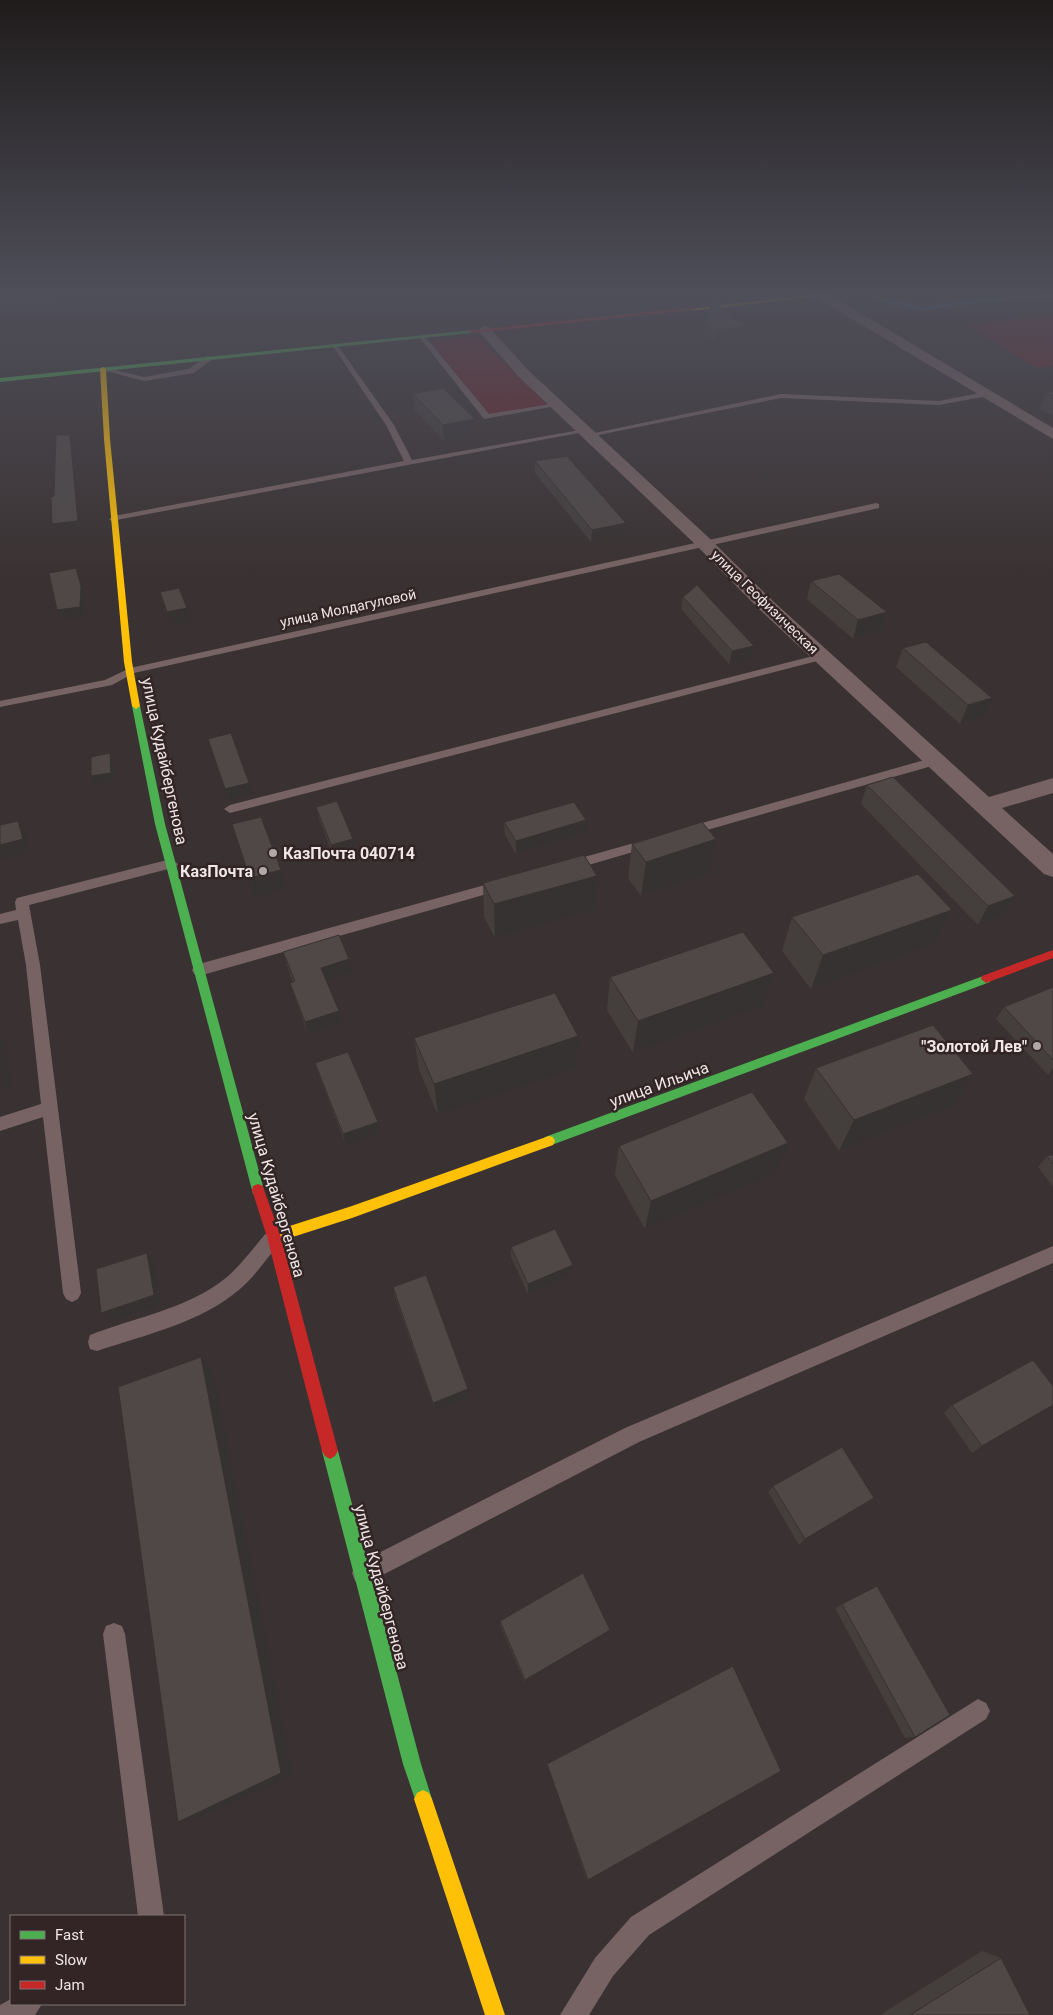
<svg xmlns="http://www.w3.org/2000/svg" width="1053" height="2015" font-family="Roboto,sans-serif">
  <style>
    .green { fill: #6a242a }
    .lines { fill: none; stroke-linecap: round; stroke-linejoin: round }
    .stream { stroke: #297ea1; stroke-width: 4 }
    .lane { fill: #776363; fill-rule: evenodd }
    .street { fill: #776363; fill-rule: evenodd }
    .fast { fill: #4caf50; fill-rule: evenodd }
    .slow { fill: #ffc107; fill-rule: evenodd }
    .jam { fill: #c62828; fill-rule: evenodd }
    .wall { fill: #443e3d }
    .shaded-wall { fill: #373232 }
    .building { fill: #4f4847; stroke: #373232 }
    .poi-dot { fill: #b1a8a8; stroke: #332525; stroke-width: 2 }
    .labels { text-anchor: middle; stroke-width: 5; stroke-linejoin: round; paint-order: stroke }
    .far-street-label { font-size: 14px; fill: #f1e7e7; stroke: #332525 }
    .street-label { font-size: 16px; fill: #f1e7e7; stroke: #332525 }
    .poi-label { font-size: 16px; font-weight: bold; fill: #f1e7e7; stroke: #332525; text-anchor: end }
  </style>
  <rect width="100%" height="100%" fill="#3a3232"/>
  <path class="green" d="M1053,314v52l-17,2 -69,-43z
    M477,336l71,69 -59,10 -59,-74z"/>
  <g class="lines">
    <path class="stream" d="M874,298l49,11 35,-6 95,-8"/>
    <path class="lane" d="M423,334l66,80 68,-11 4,2 -77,14 -64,-81z
      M336,343l58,82 18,35 173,-31 4,2 -478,90 -2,-2 5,-3 290,-55 -18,-36 -54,-80z
      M207,356l7,2 -20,15 -50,8 -45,-12 4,-2 41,10 45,-8z
      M985,392h3v4l-49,9 -158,-7 -192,39 -4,-2 196,-41 158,7z
      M876,503l3,1v4l-745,165 -22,12 -112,22v-6l105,-21 25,-12z
      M821,654l4,1v4l-595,154 -6,-4 6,-4z
      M935,757l6,4 -2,3 -253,72 -6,-4 1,-3z
      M652,838l7,4 -2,3 -89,26 -7,-5 2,-3z
      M171,859l7,5 -2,3 -147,38 11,60 41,328 -3,6 -6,3 -6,-3 -3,-6 -20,-176 -43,14v-14l41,-13 -15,-139 -8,-45 -18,4v-10l16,-4 -1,-8 2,-4z
      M503,880l5,2 2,3 -2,3 -309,88 -5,-2 -2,-4 2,-4 5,-2z
      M274,1229l6,2 3,6 -3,6c-13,15 -25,33 -40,46 -39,34 -96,46 -143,62l-7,-2 -2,-7 2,-7c46,-18 98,-26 137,-58 15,-13 27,-30 41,-46z
      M1053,1246v17l-414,179 -268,139 -8,3 -8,-3 -3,-8 3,-8 270,-137z
      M114,1623l8,3 3,8 39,282h-26l-35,-282 3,-8z
      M978,1699l8,4 4,8 -4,8 -337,216 -36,41 -24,39h-29l35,-57 36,-41z
      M11,1999v5h31l-7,11h-35v-10z"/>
    <path class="street" d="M818,292h7l228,136v11l-236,-141 -2,-3z
      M484,326l5,1 39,43 179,166 67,66 215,195 64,-19v15l-51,15 51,46v23l-9,-3 -284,-264 -65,-66 -177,-168 -40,-46z"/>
    <path class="fast" d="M473,330l-2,3 -471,49v-4z
      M136,703l4,3 25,118 99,366 -1,4 -5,2 -5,-2 -1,-4 -97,-366 -23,-118z
      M986,975l4,1 1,3 -1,3 -441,164 -4,-1 -2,-4 2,-4z
      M330,1443l5,3 3,5 83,313 11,35 -3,6 -6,3 -6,-3 -14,-41 -81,-313 3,-5z"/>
    <path class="slow" d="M837,292h18l-163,19 -3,-2z
      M103,367l3,2 4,70 22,223 8,44 -4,3 -4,-3 -8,-44 -20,-223 -4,-70z
      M549,1136l4,1 2,4 -2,4 -201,73 -78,25 -5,-2 -2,-4 2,-4 5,-2 78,-25z
      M423,1790l6,3 3,6 73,216h-20l-71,-216 3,-6z"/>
    <path class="jam" d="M692,307l2,3 -223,23 -3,-2z
      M1053,950v8l-67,25 -5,-4 1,-3z
      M258,1184l5,2 1,4 17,47 57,214 -3,5 -5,3 -5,-3 -3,-5 -55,-214 -15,-47 1,-4z"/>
  </g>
  <path class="wall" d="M0,292h141l-3,4 -77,-1 -8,8 -53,-1z
    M700,292h32l-1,1 -27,3z
    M706,322l39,4 -1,11 -29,4 -11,-8z
    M1053,391v25l-13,-7 6,-16z
    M413,394l62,40 -31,7 -30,-32z
    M535,461l91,62 -1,12 -34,7 -56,-69z
    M811,581l76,31 -6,19 -28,8 -46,-40z
    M683,597l71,49 -3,13 -22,5 -48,-55z
    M903,648l81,69 -24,7 -64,-57z
    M867,785l148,111 -10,19 -27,10 -117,-121z
    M316,807l39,45 -21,6 -15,-39z
    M586,820v13l-70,21 -11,-19 -1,-13z
    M632,844l77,30 -68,22 -13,-18z
    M483,883l111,27 -99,28 -11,-21z
    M952,910l-17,34 -124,45 -29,-38 10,-34z
    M283,952l69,20 -26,8 16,43 -34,11 -14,-39 -4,-12 3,-1 -6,-17z
    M774,973l-10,33 -131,47 -26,-43 3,-33z
    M1053,987v86l-5,2 -52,-56 8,-12z
    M414,1038l162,30 -138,47 -19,-45z
    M315,1063l63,59 2,11 -34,13 -27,-71z
    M816,1068l137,38 -114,45 -35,-52z
    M619,1146l157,27 -131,56 -30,-54z
    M1053,1154v33l-15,-20 9,-11z
    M511,1247l61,28 -44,19 -17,-37z
    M393,1287l76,110 -34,14 -40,-114z
    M952,1405l101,2 -81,46 -28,-40z
    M773,1486l101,12 -7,6 -68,41 -31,-53z
    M877,1586l38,151 -10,1 -70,-130z
    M500,1621l108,12 -83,50 -25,-58z
    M547,1764l41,116 -2,-2z
    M982,1951l19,7 29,57h-150z"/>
  <path class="shaded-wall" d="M56,292h4l1,3 -8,8 -2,-6z
    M137,292h4l-3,4z
    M705,292h27l-1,1 -27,3z
    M745,326l-1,11 -29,4 2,-11z
    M475,419v15l-31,7 -1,-16z
    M70,435l2,5 8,87 -26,3 -2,-6z
    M626,523l-1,12 -34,7 1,-12z
    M76,568l9,27 -1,22 -23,3 -4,-10z
    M187,608l4,13 -20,4 -4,-13z
    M887,612l-6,19 -28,8 5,-19z
    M754,646l-3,13 -22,5 3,-13z
    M992,698l-8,19 -24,7 8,-19z
    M110,753l3,7 1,19 -20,4 -3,-7z
    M249,783l3,11 -24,6 -3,-11z
    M586,820v13l-70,21v-13z
    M18,821l7,13 5,18 -30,8v-15z
    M353,839l2,13 -21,6 -3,-13z
    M716,839l-7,35 -68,22 5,-34z
    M281,870l5,19 -31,8 -5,-19z
    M597,876l-3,34 -99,28 -1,-34z
    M1015,896l-10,19 -27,10 10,-19z
    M952,910l-17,34 -124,45 12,-34z
    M349,959l3,13 -27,9 -4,-13z
    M774,973l-10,33 -131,47 5,-32z
    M339,1011l3,12 -34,11 -3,-12z
    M0,1035l6,8 5,43 -11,3z
    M578,1036l-2,32 -138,47 -4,-31z
    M1053,1068v5l-5,2z
    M973,1074l-20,32 -114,45 15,-31z
    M378,1122l2,11 -34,13 -3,-12z
    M788,1143l-12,30 -131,56 6,-28z
    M147,1253l7,10 7,42 -51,17 -9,-9z
    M573,1265l-1,10 -44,19v-10z
    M201,1357l12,16 80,401 -98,46 -17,2z
    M468,1389l1,8 -34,14 -2,-8z
    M1053,1405v2l-81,46 10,-7z
    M874,1498l-7,6 -68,41 6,-6z
    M610,1630l-2,3 -83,50v-3z"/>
  <path class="building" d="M0,292h56l-5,5 -51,-1z
    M712,302l33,24 -28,4 -11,-8z
    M443,388l32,31 -32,6 -30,-31z
    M1053,391v5l-7,-3z
    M56,435h14l8,86 -26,3 -1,-27 3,-1z
    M567,456l59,67 -34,7 -57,-69z
    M76,568l5,18 -1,21 -23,3 -8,-37z
    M839,574l48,38 -29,8 -47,-39z
    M697,585l57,61 -22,5 -49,-54z
    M179,588l8,20 -20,4 -7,-20z
    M926,642l66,56 -24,7 -65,-57z
    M231,733l18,50 -24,6 -17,-50z
    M110,753l1,20 -20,3v-19z
    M893,777l122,119 -27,10 -121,-121z
    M337,801l16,38 -22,6 -15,-38z
    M574,802l12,18 -70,21 -12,-19z
    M261,817l20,53 -31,8 -18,-54z
    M18,821l5,18 -23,6v-20z
    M702,822l14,17 -70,23 -14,-18z
    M584,855l13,21 -103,28 -11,-21z
    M918,874l34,36 -129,45 -31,-38z
    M743,932l31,41 -136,48 -28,-44z
    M339,935l10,24 -28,9 18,43 -34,11 -15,-39 5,-2 -12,-29z
    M1053,987v73l-49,-53z
    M555,993l23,43 -144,48 -20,-46z
    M933,1025l40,49 -119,46 -38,-52z
    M348,1052l30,70 -35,12 -28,-71z
    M752,1092l36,51 -137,58 -32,-55z
    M1053,1154v10l-6,-8z
    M555,1229l18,36 -45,19 -17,-37z
    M147,1253l7,42 -53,18 -5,-44z
    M426,1275l42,114 -35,14 -40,-116z
    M201,1357l80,416 -103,49 -60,-435z
    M1033,1360l20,26v19l-71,41 -30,-41z
    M842,1447l32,51 -69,41 -32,-53z
    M583,1573l27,57 -85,50 -25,-59z
    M877,1586l73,129 -35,22 -73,-133z
    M733,1666l48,105 -193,109 -41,-116z
    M1001,1958l29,57h-120z"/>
  <linearGradient id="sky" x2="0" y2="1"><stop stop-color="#201c1c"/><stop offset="0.51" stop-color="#4f4f5a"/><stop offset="1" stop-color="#4f4f5a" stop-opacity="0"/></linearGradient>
  <rect width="1053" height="574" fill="url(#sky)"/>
  <g class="poi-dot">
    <circle cx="273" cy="853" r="5"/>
    <circle cx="263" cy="871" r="5"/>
    <circle cx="1037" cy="1046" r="5"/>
  </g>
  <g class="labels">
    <g class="far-street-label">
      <text transform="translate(765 602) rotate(44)" y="5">улица Геофизическая</text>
      <text transform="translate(348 608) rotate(-12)" y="5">улица Молдагуловой</text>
    </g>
    <g class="street-label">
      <text transform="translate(165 761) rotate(78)" y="6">улица Кудайбергенова</text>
      <text transform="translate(659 1084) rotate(-20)" y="6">улица Ильича</text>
      <text transform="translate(277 1195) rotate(74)" y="6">улица Кудайбергенова</text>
      <text transform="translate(382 1587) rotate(75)" y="6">улица Кудайбергенова</text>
    </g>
    <g class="poi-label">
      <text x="283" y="859" text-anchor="start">КазПочта 040714</text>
      <text x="253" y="877">КазПочта</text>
      <text x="1027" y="1052">"Золотой Лев"</text>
    </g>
  </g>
  <rect x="10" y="1915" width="175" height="90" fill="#332525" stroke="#7f7373"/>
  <rect x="20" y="1931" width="25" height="8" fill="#4caf50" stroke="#7f7373"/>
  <text x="55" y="1940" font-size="15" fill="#f1e7e7">Fast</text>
  <rect x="20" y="1956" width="25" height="8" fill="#ffc107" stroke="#7f7373"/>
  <text x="55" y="1965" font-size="15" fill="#f1e7e7">Slow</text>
  <rect x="20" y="1981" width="25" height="8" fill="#c62828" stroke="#7f7373"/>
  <text x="55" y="1990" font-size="15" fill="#f1e7e7">Jam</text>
</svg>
